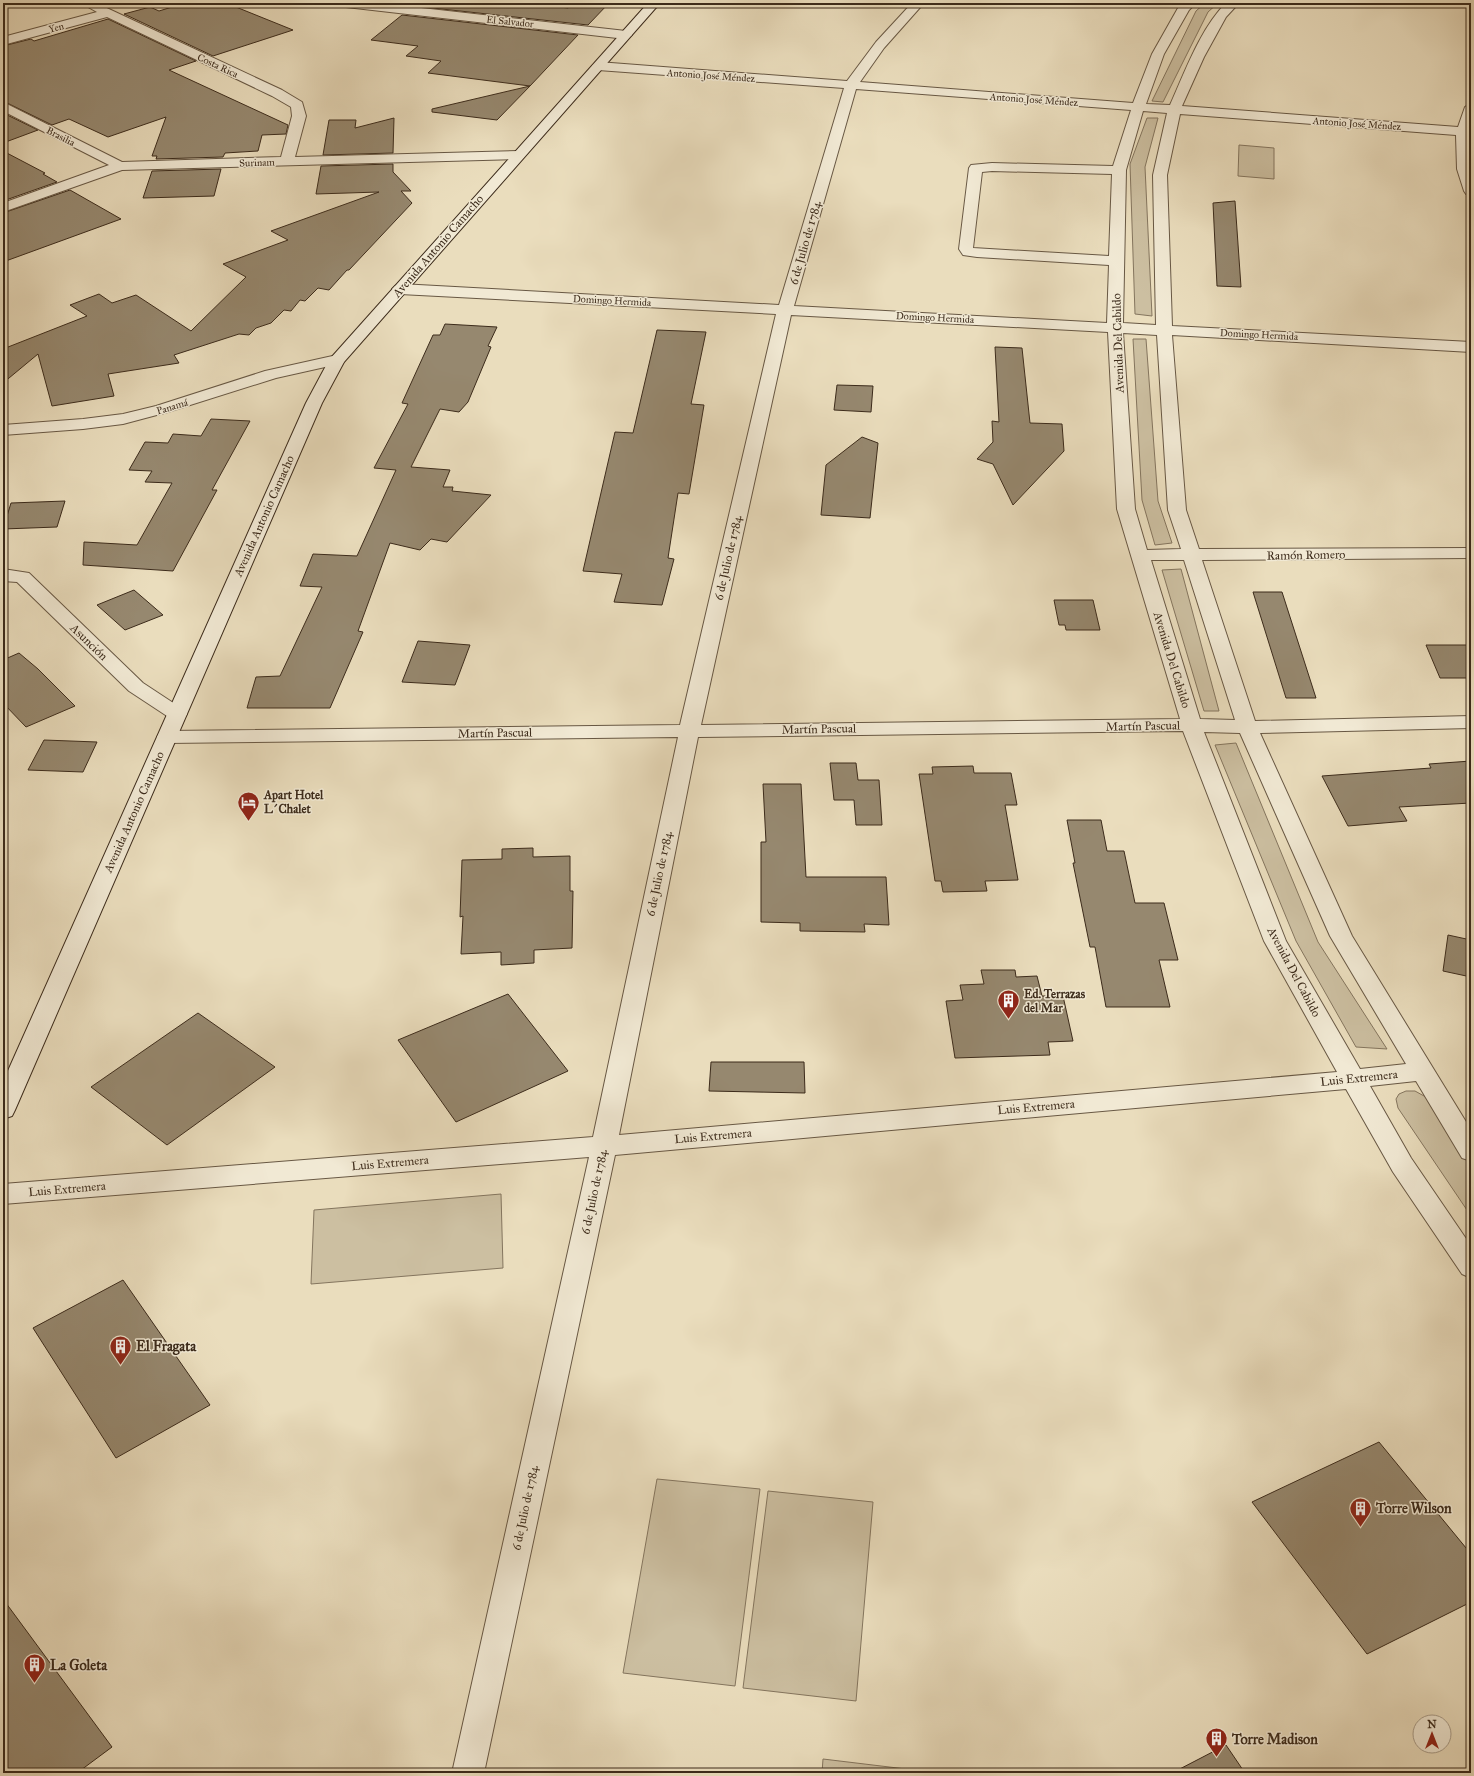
<svg xmlns="http://www.w3.org/2000/svg" width="1474" height="1776" font-family="'IM FELL Great Primer',serif">
  <style>
    .green { fill: #ccbfa1; stroke: #84755e }
    .building { fill: #96886f; stroke: #3c2b1b }
    .lines { fill: none; stroke-linecap: round; stroke-linejoin: round }
    .street-casing { stroke: #685844; stroke-width: 2 }
    .secondary-casing { stroke: #3c2b1b; stroke-width: 2 }
    .street { fill: #f1e9d4; fill-rule: evenodd }
    .secondary { fill: #f1e9d4; fill-rule: evenodd }
    .labels { text-anchor: middle; stroke-width: 3; stroke-linejoin: round; paint-order: stroke }
    .far-street-label { font-size: 10px; fill: #3c2b1b; stroke: #f1e9d4 }
    .street-label { font-size: 12px; fill: #3c2b1b; stroke: #f1e9d4 }
    .poi-label { font-size: 12px; font-weight: bold; fill: #3c2b1b; stroke: #f1e9d4; text-anchor: start }
    .near-poi-label { font-size: 14px; font-weight: bold; fill: #3c2b1b; stroke: #f1e9d4; text-anchor: start }
  </style>
  <rect width="100%" height="100%" fill="#eaddbd"/>
  <filter id="stains"><feTurbulence type="fractalNoise" baseFrequency=".005" numOctaves="4"/><feColorMatrix values="0 0 0 0 .2 0 0 0 0 .09 0 0 0 0 .02 0 0 0 .5 -.17"/></filter>
  <radialGradient id="worn" r=".72"><stop offset=".6" stop-color="#630" stop-opacity="0"/><stop offset="1" stop-color="#630" stop-opacity=".3"/></radialGradient>
  <path class="green" d="M1205,3h13l-10,9 -45,90 -11,-1 44,-90z
    M1147,118h11l-13,49 7,149 -17,-2 -5,-150z
    M1239,145l35,3v31l-36,-3z
    M1133,339h13l12,162 14,42 -17,2 -13,-45z
    M1181,569l38,142h-15l-42,-141z
    M1236,743l82,199 69,107 -31,-2 -60,-106 -81,-196z
    M1406,1091h9l9,5 9,8 19,35 19,28v49l-73,-108 -2,-9 3,-5z
    M501,1194l2,74 -192,16 3,-74z
    M657,1479l103,10 -25,197 -112,-13z
    M768,1491l105,11 -17,199 -113,-13z
    M823,1759l116,14h-117z"/>
  <path class="building" d="M185,3h41l67,27 -80,26 -89,-42 26,-7 9,4z
    M417,3h111l40,5 6,-5h35l-21,22 -174,-19z
    M402,15l176,20 -48,51 -102,-13 13,-12 -35,-5 12,-10 -47,-6z
    M108,19l88,42 -27,9 119,55 -2,9 -24,1 -4,16 -33,2 -2,4 -67,2 1,-3h-5l14,-39 -58,20 -39,-18 -17,6 -49,-24v-55l28,-7 3,2z
    M530,86l-33,34 -65,-8v-3z
    M3,113l35,17 -35,13z
    M394,118l-1,35 -70,2 6,-35h27l-1,8z
    M3,151l42,22 -2,1 14,8 -54,19z
    M393,164v8l18,19h-10l11,12 -63,67h-2l-18,20 -11,-2 -13,13 -5,-1 -9,11 -7,-1 -13,13 -15,5 -7,7 -10,-1 -65,21 5,8 -71,11 6,22 -62,10 -14,-52 -35,29v-34l84,-33 -17,-11 29,-11 13,9 24,-8 55,36 55,-54 -23,-13 65,-24 -17,-9 108,-39 -63,2 5,-28z
    M221,169l-7,27 -71,2 9,-27z
    M70,190l51,29 -118,43v-49z
    M1235,201l6,86 -24,-1 -4,-83z
    M445,324l52,3 -9,19 3,1 -23,55 -9,10 -19,-3 -29,58 39,3 -7,17h10l-1,4 39,4 -44,47 -16,-3 -11,11 -30,-7 -32,88 5,1 -33,76h-83l9,-31 24,-1 42,-89 -22,-1 13,-32 44,2 39,-86 -22,-2 34,-64 -6,-1 31,-68h7z
    M657,330l49,2 -15,72 13,1 -15,89 -11,-1 -10,65 6,1 -12,46 -48,-3 8,-28 -39,-3 32,-139 18,1z
    M995,347l27,1 8,75 32,1 2,27 -51,54 -20,-41 -16,-5 16,-17 -1,-21 7,1z
    M837,385l36,1 -2,26 -37,-2z
    M211,419l39,2 -38,69h5l-44,81 -90,-6 1,-23 53,3 35,-62 -27,-1 7,-11 -23,-1 16,-28 23,1 5,-9 28,2z
    M862,437l16,6 -8,75 -49,-3 5,-50z
    M65,501l-8,26 -54,2 8,-26z
    M134,590l29,25 -38,15 -28,-25z
    M1253,592h29l34,106h-30z
    M1054,600h39l7,30h-34l-1,-5h-6z
    M418,641l52,4 -15,40 -53,-3z
    M1426,645h45v33h-31z
    M19,653l19,16 37,37 -49,21 -23,-24v-43z
    M44,740l53,2 -14,30 -55,-2z
    M1471,761v42l-72,4 8,14 -59,5 -26,-50 109,-8 -2,-4z
    M830,763h26l2,17h21l3,45h-26l-2,-25h-20z
    M973,766l1,7h37l6,32h-12l13,75 -33,1 2,10 -44,1 -2,-11h-6l-16,-107h14l-1,-7z
    M763,784h38l5,93h80l3,48 -25,-1 1,8 -65,-1v-8l-39,-1v-80h5z
    M1067,820h34l6,31h17l11,52h29l14,57h-19l11,47h-64l-11,-60h-5l-17,-84h2z
    M533,848v9l37,-1v35h3l-1,57 -38,2v13l-33,2v-13l-40,2 2,-38 -3,1 2,-57 40,-1v-10z
    M1448,935l23,5v37l-28,-6z
    M981,970h34l1,7 21,-1 5,20h21l10,45 -25,1 2,13 -95,3 -9,-57 17,-1 -3,-15 24,-1z
    M508,994l60,77 -112,51 -58,-82z
    M198,1013l77,54 -108,78 -76,-58z
    M711,1062h93l1,31 -96,-2z
    M123,1280l87,125 -94,53 -83,-130z
    M1379,1442l92,112v48l-104,52 -115,-152z
    M3,1599l109,148 -35,26h-74z
    M1226,1745l19,28h-73z"/>
  <g class="lines">
    <defs>
      <path id="street" d="M81,3h15l186,87 20,12 4,14 -11,41 223,-6 5,1 2,3 -2,3 -5,1 -396,11 -119,42v-9l106,-38 -106,-54v-9l119,60 159,-5 11,-41 -1,-9 -19,-11 -165,-79 -104,28v-8l94,-25z
        M340,3h37l249,28 6,4 -6,4 -280,-32z
        M912,3h12l-40,45 -24,34 273,21 19,-49 26,-46 5,-5h13l-7,7 -25,44 -18,50 24,1c15,-33 30,-76 56,-102h13l-13,14 -22,40 -22,49 276,21 7,-20 6,-4v92l-5,-1 -2,-3 -7,-22 -1,-34 -276,-21 -13,61 5,151 299,16v10l-299,-17 14,175 13,39 272,-1v10l-269,2 53,161 216,-5v12l-211,5 92,203 119,194v31l-9,-3 -46,-77 -46,5 41,72 60,88v32l-9,-4 -69,-102 -47,-83 -731,66 -131,618h-32l137,-616 -586,47v-20l590,-47 85,-400 -511,6 -7,-2 -3,-4 3,-4 7,-2 513,-6 96,-411 -376,-20 -5,-2 -3,-3 3,-3 5,-2 379,21 65,-217 -246,-18 -6,-4 6,-4 249,19 29,-39zM856,89l275,21 -18,56 -121,-3 -21,2 -2,3 -10,81 4,6 14,2 132,8 -2,58 -313,-17zM1143,111l24,2 -14,62 3,150 -33,-2 3,-153zM992,171l120,3 -3,82 -136,-8 9,-76zM791,315l317,17 9,177 63,210 -479,6zM1123,333l34,2 11,175 13,39 -34,1 -12,-41zM1151,560h33l51,160 -35,-1zM1183,731l81,210 73,131 -718,63 79,-398zM1204,732l36,1 90,203 76,128 -46,5 -74,-128z
        M337,355l6,2 2,3 -2,3 -67,15 -108,34 -45,12 -40,5 -80,6v-10l80,-6 40,-5 33,-8 109,-35z
        M3,569l26,4 114,110 41,27 3,4 -3,4 -7,2 -7,-2 -41,-27 -112,-109 -14,-1z"/>
      <path id="secondary" d="M648,3h12l-316,359 -22,41 -307,707 -3,6 -9,3v-37l303,-679 23,-43z"/>
    </defs>
    <use href="#street" class="street-casing"/>
    <use href="#secondary" class="secondary-casing"/>
    <use href="#street" class="street"/>
    <use href="#secondary" class="secondary"/>
  </g>
  <defs>
    <symbol id="hotel-pin" viewBox="-11 -11 22 30"><path d="M0 17L-7.5 6A9.5 9.5 0 1 1 7.5 6Z" fill="#8f2418" stroke="#f1e9d4"/><path d="M-6-4.5h1.5V1H6V5H4.5V3h-9V5H-6ZM-4 0a1.8 1.8 0 1 1 3.6 0ZM.5 0V-2.5h3Q6-2.5 6 0Z" fill="#fff"/></symbol>
    <symbol id="building-pin" viewBox="-11 -11 22 30"><path d="M0 17L-7.5 6A9.5 9.5 0 1 1 7.5 6Z" fill="#8f2418" stroke="#f1e9d4"/><path d="M-4-6H4V6H1V3H-1V6H-4ZM-2.5-4.3h1.7v1.8h-1.7ZM.8-4.3h1.7v1.8H.8ZM-2.5-1h1.7V.8h-1.7ZM.8-1h1.7V.8H.8Z" fill="#fff"/></symbol>
  </defs>
  <g fill-rule="evenodd">
    <use href="#hotel-pin" x="236" y="790" width="25" height="34"/>
    <use href="#building-pin" x="996" y="988" width="25" height="34"/>
    <use href="#building-pin" x="108" y="1334" width="25" height="34"/>
    <use href="#building-pin" x="1348" y="1496" width="25" height="34"/>
    <use href="#building-pin" x="22" y="1652" width="25" height="34"/>
    <use href="#building-pin" x="1204" y="1726" width="25" height="34"/>
  </g>
  <g class="labels">
    <g class="far-street-label">
      <text transform="translate(510 21) rotate(6)" y="4">El Salvador</text>
      <text transform="translate(56 27) rotate(-15)" y="4">Yen</text>
      <text transform="translate(218 65) rotate(25)" y="4">Costa Rica</text>
      <text transform="translate(711 75) rotate(4)" y="4">Antonio José Méndez</text>
      <text transform="translate(1034 99) rotate(4)" y="4">Antonio José Méndez</text>
      <text transform="translate(1357 123) rotate(4)" y="4">Antonio José Méndez</text>
      <text transform="translate(61 136) rotate(27)" y="4">Brasilia</text>
      <text transform="translate(257 162) rotate(-2)" y="4">Surinam</text>
      <text transform="translate(612 300) rotate(3)" y="4">Domingo Hermida</text>
      <text transform="translate(935 317) rotate(3)" y="4">Domingo Hermida</text>
      <text transform="translate(1259 334) rotate(3)" y="4">Domingo Hermida</text>
      <text transform="translate(172 406) rotate(-17)" y="4">Panamá</text>
    </g>
    <g class="street-label">
      <text transform="translate(805 243) rotate(-74)" y="4">6 de Julio de 1784</text>
      <text transform="translate(438 246) rotate(-49)" y="4">Avenida Antonio Camacho</text>
      <text transform="translate(1118 343) rotate(-92)" y="4">Avenida Del Cabildo</text>
      <text transform="translate(264 516) rotate(-66)" y="4">Avenida Antonio Camacho</text>
      <text transform="translate(1306 555) rotate(-1)" y="4">Ramón Romero</text>
      <text transform="translate(728 558) rotate(-77)" y="4">6 de Julio de 1784</text>
      <text transform="translate(89 642) rotate(44)" y="4">Asunción</text>
      <text transform="translate(1172 660) rotate(73)" y="4">Avenida Del Cabildo</text>
      <text transform="translate(1143 726) rotate(-1)" y="4">Martín Pascual</text>
      <text transform="translate(819 729) rotate(-1)" y="4">Martín Pascual</text>
      <text transform="translate(495 733) rotate(-1)" y="4">Martín Pascual</text>
      <text transform="translate(134 812) rotate(-66)" y="4">Avenida Antonio Camacho</text>
      <text transform="translate(659 874) rotate(-78)" y="4">6 de Julio de 1784</text>
      <text transform="translate(1294 972) rotate(62)" y="4">Avenida Del Cabildo</text>
      <text transform="translate(1359 1078) rotate(-6)" y="4">Luis Extremera</text>
      <text transform="translate(1036 1107) rotate(-5)" y="4">Luis Extremera</text>
      <text transform="translate(713 1136) rotate(-5)" y="4">Luis Extremera</text>
      <text transform="translate(390 1163) rotate(-5)" y="4">Luis Extremera</text>
      <text transform="translate(67 1189) rotate(-5)" y="4">Luis Extremera</text>
      <text transform="translate(594 1192) rotate(-78)" y="4">6 de Julio de 1784</text>
      <text transform="translate(525 1508) rotate(-78)" y="4">6 de Julio de 1784</text>
    </g>
    <g class="poi-label">
      <text x="264" y="799">Apart Hotel<tspan x="264" dy="14">L´Chalet</tspan></text>
      <text x="1024" y="998">Ed. Terrazas<tspan x="1024" dy="14">del Mar</tspan></text>
    </g>
    <g class="near-poi-label">
      <text x="136" y="1351">El Fragata</text>
      <text x="1376" y="1513">Torre Wilson</text>
      <text x="50" y="1670">La Goleta</text>
      <text x="1232" y="1744">Torre Madison</text>
    </g>
  </g>
  <rect width="1474" height="1776" fill="none" stroke="#eaddbd" stroke-width="16"/>
  <rect x="4" y="4" width="1466" height="1768" fill="none" stroke="#3c2b1b" stroke-width="2"/>
  <rect x="8" y="8" width="1458" height="1760" fill="none" stroke="#3c2b1b"/>
  <g transform="translate(1432 1734)"><circle r="19" fill="#f1e9d4" stroke="#a99d8a"/>
  <path d="M0-3L7 15L0 10L-7 15Z" fill="#8f2418"/>
  <text y="-6" font-size="11" font-weight="bold" text-anchor="middle" fill="#3c2b1b">N</text>
  </g>
  <rect width="100%" height="100%" filter="url(#stains)"/>
  <rect width="100%" height="100%" fill="url(#worn)"/>
</svg>
